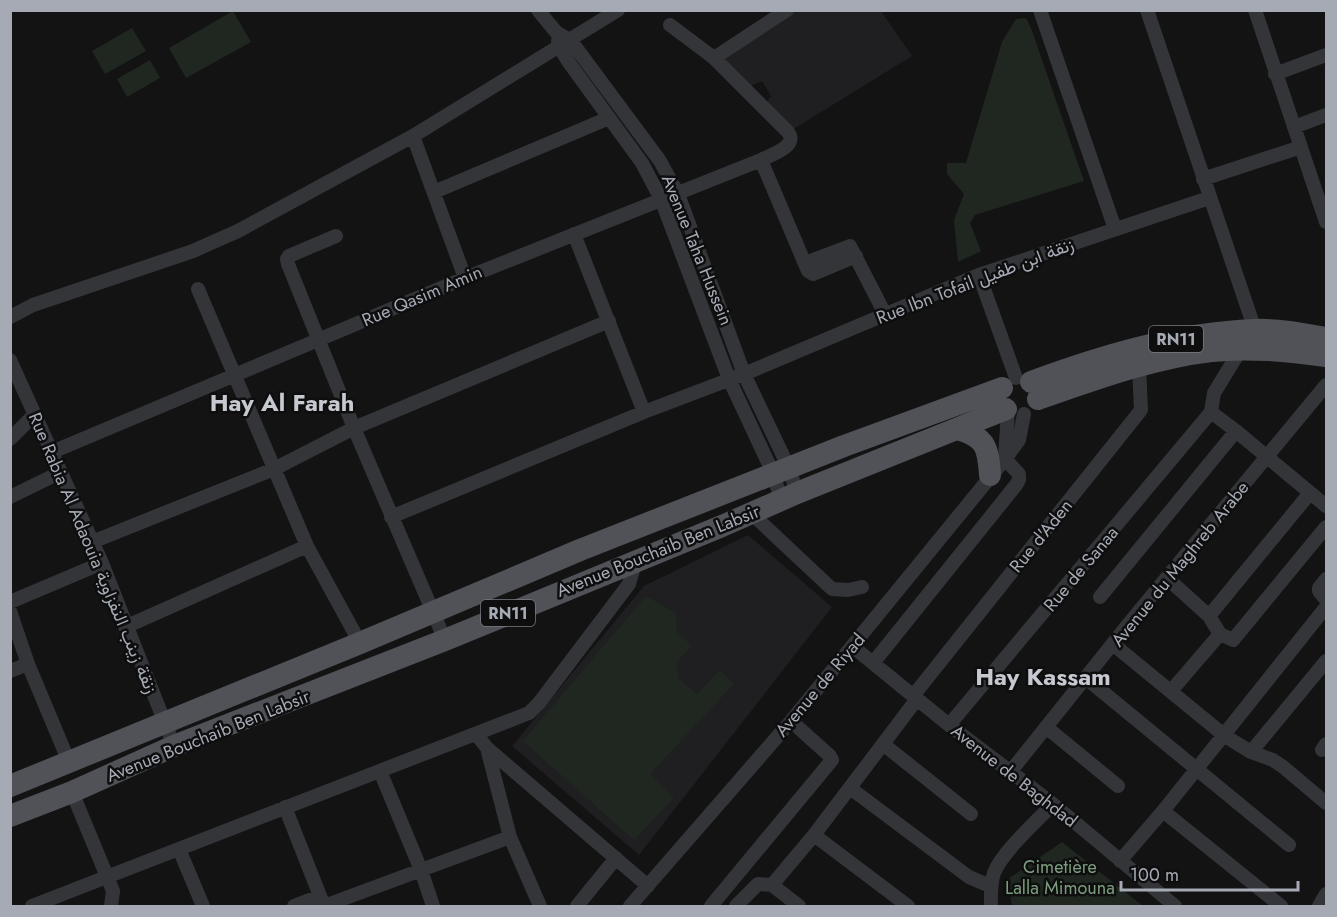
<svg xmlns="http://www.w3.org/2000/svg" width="1337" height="917" font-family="Jost,Vazirmatn,sans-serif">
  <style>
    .built { fill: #1f1f21 }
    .green { fill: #1f2720 }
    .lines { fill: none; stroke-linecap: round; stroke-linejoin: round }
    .street { stroke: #343539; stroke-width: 14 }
    .primary { stroke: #505258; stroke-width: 22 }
    .labels { text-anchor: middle; stroke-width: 5; stroke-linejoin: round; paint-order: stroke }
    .shield { fill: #0e0e0f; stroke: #787b82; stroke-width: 1.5 }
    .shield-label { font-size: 16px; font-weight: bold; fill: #a5aab4 }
    .street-label { font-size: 18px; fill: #a5aab4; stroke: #0e0e0f }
    .park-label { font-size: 18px; fill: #7d9e7e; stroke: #0e0e0f }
    .district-label { font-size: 24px; font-weight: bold; fill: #c6c9d0; stroke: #0e0e0f }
  </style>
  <rect width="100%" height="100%" fill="#131314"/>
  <path class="built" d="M797,10l84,1 31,45 -120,74 -27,-26 6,-8 -9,-15 -16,7 -25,-30z
    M748,535l84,72 -193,248 -127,-109 132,-160z"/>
  <path class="green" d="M233,11l18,31 -65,36 -17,-30z
    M1026,18l5,10 53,153 -109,34 -5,8 11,28 -23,11 -4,-42 10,-26 -17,-20v-11h19l36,-121 14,-23z
    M132,28l14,23 -41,23 -13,-23z
    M150,60l10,18 -33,19 -10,-18z
    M646,596l30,17 1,19 15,14 -15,16 1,16 19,16 23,-24 14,14 -84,90 24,24 -40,42 -111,-99z
    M1062,842l81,64h-131l-4,-27z"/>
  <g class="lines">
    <path class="street" d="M538,10l18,22 15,9 89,120 18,33 66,180 45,94 8,25
      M1040,10l75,219
      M1147,10l108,320
      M1255,10l71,212
      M558,41l2,7 10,16 72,99 19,36 68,180 44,94 8,27
      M714,58l73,-48
      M1275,74l51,-19
      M1294,127l32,-12
      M413,136l52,142
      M761,160l47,111 5,3 43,-18
      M1203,179l98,-32
      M434,192l175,-74
      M574,234l70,178
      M336,236l-47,20 -2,3 1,5 66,164 91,212
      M805,263l45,-17 35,68
      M979,275l37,103
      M198,289l109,257 53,97
      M10,317l23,-12 160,-54 45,-20 175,-95 205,-126
      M10,360l92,203 72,183
      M1211,412l25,19 90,75
      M1211,412l3,-19 27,-44
      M10,439l25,-25
      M52,452l413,-174 296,-118c10,-5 38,-14 27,-28l-74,-74 -44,-33
      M1005,459l3,-48
      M10,497l51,-25
      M751,513l81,76 16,1 14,-3
      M391,517l253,-105 100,-38 235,-99 230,-77
      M92,542l182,-73 80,-41 255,-107
      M1168,579l41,37 11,18 13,6 93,-113
      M1326,579l-7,9v3l7,9
      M1100,597l136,-166
      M10,602l92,-39
      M10,611l18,53 41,98
      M1209,616l101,-123
      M125,627l182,-81
      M1114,645l111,91 26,16 22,8 9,6 44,37
      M852,646l97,79 104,79 122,102
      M873,663l143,-178 3,-5v-6l-14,-15
      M10,671l18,-7
      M1087,679l202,166
      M1171,691l49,-57
      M913,696l228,-286 -2,-43
      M949,725l262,-313
      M1046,727l72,59
      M476,734l11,14 161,138
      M883,744l88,70
      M487,748l23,89 30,69
      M1322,750l4,-6
      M1251,752l75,-91
      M380,771l41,99 12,36
      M1011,771l119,-149 196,-237
      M850,788l119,89 21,9
      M72,792l41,99 -2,15
      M285,807l39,99
      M1163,811l118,95
      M179,849l24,57
      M1120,861l43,-50 163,-204
      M32,906l497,-193 10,-10 90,-119 7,-24
      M294,906l26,-10
      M324,906l186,-69
      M577,906l39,-48
      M630,906l161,-185 214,-262 14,-19 5,-26
      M711,906l121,-146 -2,-4 -39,-35
      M736,906l22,-22 14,1
      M799,906l-27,-21 42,-50
      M908,906l-94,-71 103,-136
      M991,906c0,-11 -1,-21 3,-33 8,-21 43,-52 59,-69
      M1319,906l7,-12"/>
    <path class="primary" d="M1031,382c70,-26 147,-49 223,-52 24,-1 49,4 72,8
      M1038,399c55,-19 114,-41 173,-48 39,-4 77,0 115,5
      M957,429c29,8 31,18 33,46
      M10,786l350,-143 220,-93 264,-104 158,-58
      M10,816l62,-24 102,-46 271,-106 277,-114 75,-33 209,-84"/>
  </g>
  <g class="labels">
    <g class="shield">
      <rect x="1149" y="326" width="54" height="26" rx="4.5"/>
      <rect x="481" y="600" width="54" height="26" rx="4.5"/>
    </g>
    <g class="shield-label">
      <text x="1176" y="345">RN11</text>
      <text x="508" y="619">RN11</text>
    </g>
    <g class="street-label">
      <text transform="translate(697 250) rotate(68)" y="6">Avenue Taha Hussein</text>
      <text transform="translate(975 281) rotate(-21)" y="6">Rue Ibn Tofail زنقة ابن طفيل</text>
      <text transform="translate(422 296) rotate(-23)" y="6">Rue Qasim Amin</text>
      <text transform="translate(1041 536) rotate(-51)" y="6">Rue d'Aden</text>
      <text transform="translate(658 551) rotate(-22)" y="6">Avenue Bouchaib Ben Labsir</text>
      <text transform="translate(93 553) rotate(67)" y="6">Rue Rabia Al Adaouia زنقة زينب النفزاوية</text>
      <text transform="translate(1180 564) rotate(-51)" y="6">Avenue du Maghreb Arabe</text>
      <text transform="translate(1081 569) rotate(-50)" y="6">Rue de Sanaa</text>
      <text transform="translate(820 685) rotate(-50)" y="6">Avenue de Riyad</text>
      <text transform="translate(208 736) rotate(-22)" y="6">Avenue Bouchaib Ben Labsir</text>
      <text transform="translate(1014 776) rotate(38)" y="6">Avenue de Baghdad</text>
    </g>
    <g class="park-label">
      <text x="1060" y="873">Cimetière<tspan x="1060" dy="21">Lalla Mimouna</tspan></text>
    </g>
    <g class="district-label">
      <text x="282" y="411">Hay Al Farah</text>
      <text x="1043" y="685">Hay Kassam</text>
    </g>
  </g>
  <rect width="1337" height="917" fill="none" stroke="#a5aab4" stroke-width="24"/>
  <path d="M1121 881v9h177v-9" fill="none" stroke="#a5aab4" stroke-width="3"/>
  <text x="1130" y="881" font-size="18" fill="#a5aab4" stroke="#0e0e0f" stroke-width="4.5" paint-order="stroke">100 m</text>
</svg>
